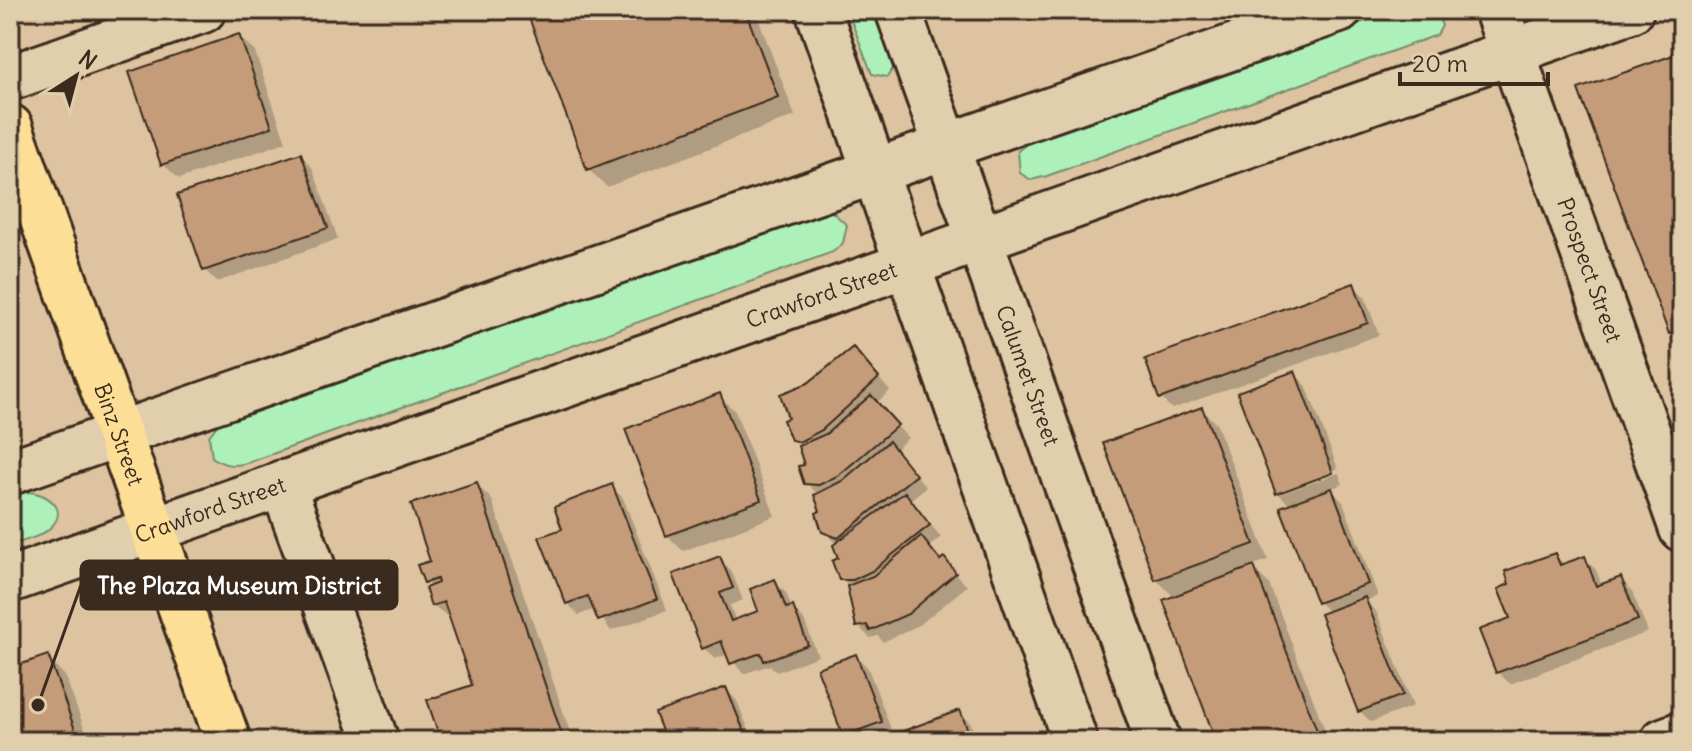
<svg xmlns="http://www.w3.org/2000/svg" width="1692" height="751" font-family="Delius,sans-serif">
  <style>
    .grass { fill: #aef0ba; stroke: #748d6c; stroke-width: 2 }
    .shadow { fill: #0003 }
    .building { fill: #c49c7a; stroke: #3b2a1e; stroke-width: 2 }
    .lines { fill: none; stroke-linecap: round; stroke-linejoin: round }
    .minor-casing { stroke: #3b2a1e; stroke-width: 50 }
    .major-casing { stroke: #3b2a1e; stroke-width: 50 }
    .minor { stroke: #e1ceac; stroke-width: 44 }
    .major { stroke: #fdde96; stroke-width: 44 }
    .labels { text-anchor: middle; stroke-width: 7; stroke-linejoin: round; paint-order: stroke }
    .street-label { font-size: 22px; fill: #3b2a1e; stroke: #e1ceac }
    .leader { fill: none; stroke: #3b2a1e; stroke-width: 3 }
    .callout-dot { fill: #3b2a1e; stroke: #e1ceac; stroke-width: 3 }
    .callout { fill: #3b2a1e; stroke: #3b2a1e; stroke-width: 3 }
    .callout-label { font-size: 24px; text-anchor: middle; font-weight: bold; fill: #fff }
  </style>
  <rect width="100%" height="100%" fill="#ddc3a0"/>
  <filter id="ink" filterUnits="userSpaceOnUse"><feTurbulence type="fractalNoise" baseFrequency=".0125" numOctaves="2"/><feDisplacementMap in="SourceGraphic" scale="16" xChannelSelector="R" yChannelSelector="G"/><feConvolveMatrix kernelMatrix="1 2 1 2 8 2 1 2 1" color-interpolation-filters="sRGB"/></filter>
  <g filter="url(#ink)">
    <path class="grass" d="M847,10h28l19,57 -7,10 -15,-3z
      M1396,10h40l6,16 -5,9 -390,141 -16,4 -11,-7 -2,-22 12,-10z
      M822,210l9,1 16,14 -4,18 -10,9 -583,210c-15,5 -26,4 -38,-5l-3,-21 13,-17z
      M27,492c18,0 43,16 24,35 -9,10 -28,14 -41,18v-47z"/>
    <path class="shadow" d="M528,10h227l40,106 -188,71 -19,-18z
      M239,36l16,16 31,90 -107,37 -16,-15z
      M1682,54v291l-11,-12z
      M300,155l12,12 26,72 -121,43 -12,-12z
      M1353,285l12,12 14,38 -207,74 -12,-12z
      M864,361l26,30 -14,12 32,35 -13,12 31,37 -16,13 31,37 -12,10 38,39 -48,39 -36,17 -5,-6 -8,2 -12,-12 -8,-38 -9,-9 -4,-34 -13,-14 -6,-36 -12,-13 1,-16 -6,-19 -9,-9z
      M1294,373l12,12 32,84 -57,21v4l58,-21 4,11 -13,5 13,13 35,94 -12,5 10,10 37,95 -42,16 -12,-12 -29,-97 -11,-11 -29,-97 -12,-12z
      M719,396l16,15 40,105 -92,35 -16,-16z
      M1202,409l15,16 51,135 -17,6 18,18 60,157h-111l-43,-143 -19,-19z
      M476,484l16,16 81,241h-130l31,-55 -22,-66 -19,-15 -1,-17 -6,-6z
      M612,487l11,11 44,112 -56,21 -16,-22 -16,6 -12,-12z
      M1555,555l10,10 19,-7 12,12 6,16 19,-7 11,12 16,41 -138,52 -12,-12 14,-53z
      M719,559l12,11 12,30 -13,5 6,16 25,-9 14,-30 11,11 6,15 12,12 14,36 -41,16 -7,-7 -27,9 -15,-20 -13,5 -12,-12z
      M856,656l12,12 26,69 66,-25 11,12 7,17h-94l6,-2 -2,-4 -16,6h-21l-6,-6z
      M47,657l18,19 24,65h-79v-71z
      M726,689l11,12 16,40h-85z"/>
    <path class="building" d="M526,10h219l33,87 -191,73z
      M239,34l33,93 -111,38 -32,-93z
      M1682,52v278l-13,4 -91,-245z
      M301,153l27,75 -125,43 -26,-76z
      M1354,283l14,40 -209,76 -14,-40z
      M853,347l26,31 -57,52 -23,12 -8,-2 -8,-20 5,-2 -8,-24 28,-11z
      M1295,371l38,102 -57,21 -39,-102z
      M720,393l41,107 -95,36 -41,-107z
      M871,395l27,30 -59,50 -20,10 -15,-1 -6,-18 6,-1 -6,-19 28,-12z
      M1202,407l52,137 -99,36 -52,-137z
      M889,441l27,34 -78,63 -16,-6 -6,-19 4,-2 -6,-16 28,-14z
      M477,482l85,253 -17,6h-104l-14,-41 45,-15 -28,-83 -13,4 -6,-18 13,-5 -1,-4 -13,4 -7,-18 13,-4 -19,-57z
      M612,484l45,115 -59,22 -10,-25 -22,8 -27,-67 23,-8 -8,-22z
      M1332,488l36,96 -51,19 -37,-96z
      M905,492l25,33 -58,46 -19,9h-14l-7,-19 6,-3 -5,-13z
      M921,536l19,24 4,-3 12,16 -48,41 -38,17 -3,-6 -11,2 -9,-41 26,-10z
      M1555,553l5,12 25,-9 11,30 25,-9 17,43 -142,53 -17,-43 31,-12 -12,-29 11,-5 -4,-13z
      M720,556l13,32 -13,5 11,28 27,-10 -8,-22 25,-10 11,29 7,-2 15,39 -44,16 -3,-8 -31,11 -9,-23 -19,8 -29,-75z
      M1254,566l67,175h-105l-53,-141z
      M1365,597l38,98 -45,17 -38,-98z
      M856,654l26,68 -39,14 -26,-68z
      M48,655l31,86h-69v-73z
      M726,687l22,54h-82l-11,-28z
      M960,710l12,31h-94l17,-7z"/>
    <g class="lines">
      <defs>
        <g id="minor">
          <path d="M818,10l257,731"/>
          <path id="s1" d="M898,10l260,731"/>
          <path id="s2" d="M1497,10l185,519"/>
          <path d="M10,78l193,-68"/>
          <path d="M10,472l1329,-462"/>
          <path d="M282,483l94,258"/>
          <path id="s3" d="M10,580l1621,-570"/>
          <path d="M1663,741l19,-7"/>
        </g>
        <g id="major">
          <path id="s4" d="M10,127l218,614"/>
        </g>
      </defs>
      <use href="#minor" class="minor-casing"/>
      <use href="#major" class="major-casing"/>
      <use href="#minor" class="minor"/>
      <use href="#major" class="major"/>
    </g>
  </g>
  <g class="labels">
    <g class="street-label">
      <text dy="8" stroke="none"><textPath href="#s2" startOffset="276">Prospect Street</textPath></text>
      <text dy="8" stroke="none"><textPath href="#s3" startOffset="860">Crawford Street</textPath></text>
      <text dy="8" stroke="none"><textPath href="#s1" startOffset="388">Calumet Street</textPath></text>
      <text dy="8" stroke="none"><textPath href="#s4" startOffset="326">Binz Street</textPath></text>
      <text dy="8" stroke="none"><textPath href="#s3" startOffset="212">Crawford Street</textPath></text>
    </g>
  </g>
  <path class="leader" d="M38 705L81 585"/>
  <circle class="callout-dot" cx="38" cy="705" r="8"/>
  <rect class="callout" x="81" y="561" width="316" height="48" rx="8"/>
  <g class="callout-label">
    <text x="239" y="594">The Plaza Museum District</text>
  </g>
  <rect width="1692" height="751" fill="none" stroke="#e1ceac" stroke-width="40"/>
  <rect x="20" y="20" width="1652" height="711" fill="none" stroke="#3b2a1e" stroke-width="3" filter="url(#ink)"/>
  <g transform="translate(76 76) rotate(36)" stroke="#e1ceac" stroke-width="6" paint-order="stroke">
  <path d="M0-6L14 30L0 20L-14 30Z" fill="#3b2a1e"/>
  <text y="-12" font-size="22" font-weight="bold" text-anchor="middle" fill="#3b2a1e">N</text>
  </g>
  <path d="M1400 72v12h148v-12" fill="none" stroke="#3b2a1e" stroke-width="4"/>
  <text x="1412" y="72" font-size="24" fill="#3b2a1e" stroke="#e1ceac" stroke-width="6" paint-order="stroke">20 m</text>
</svg>
